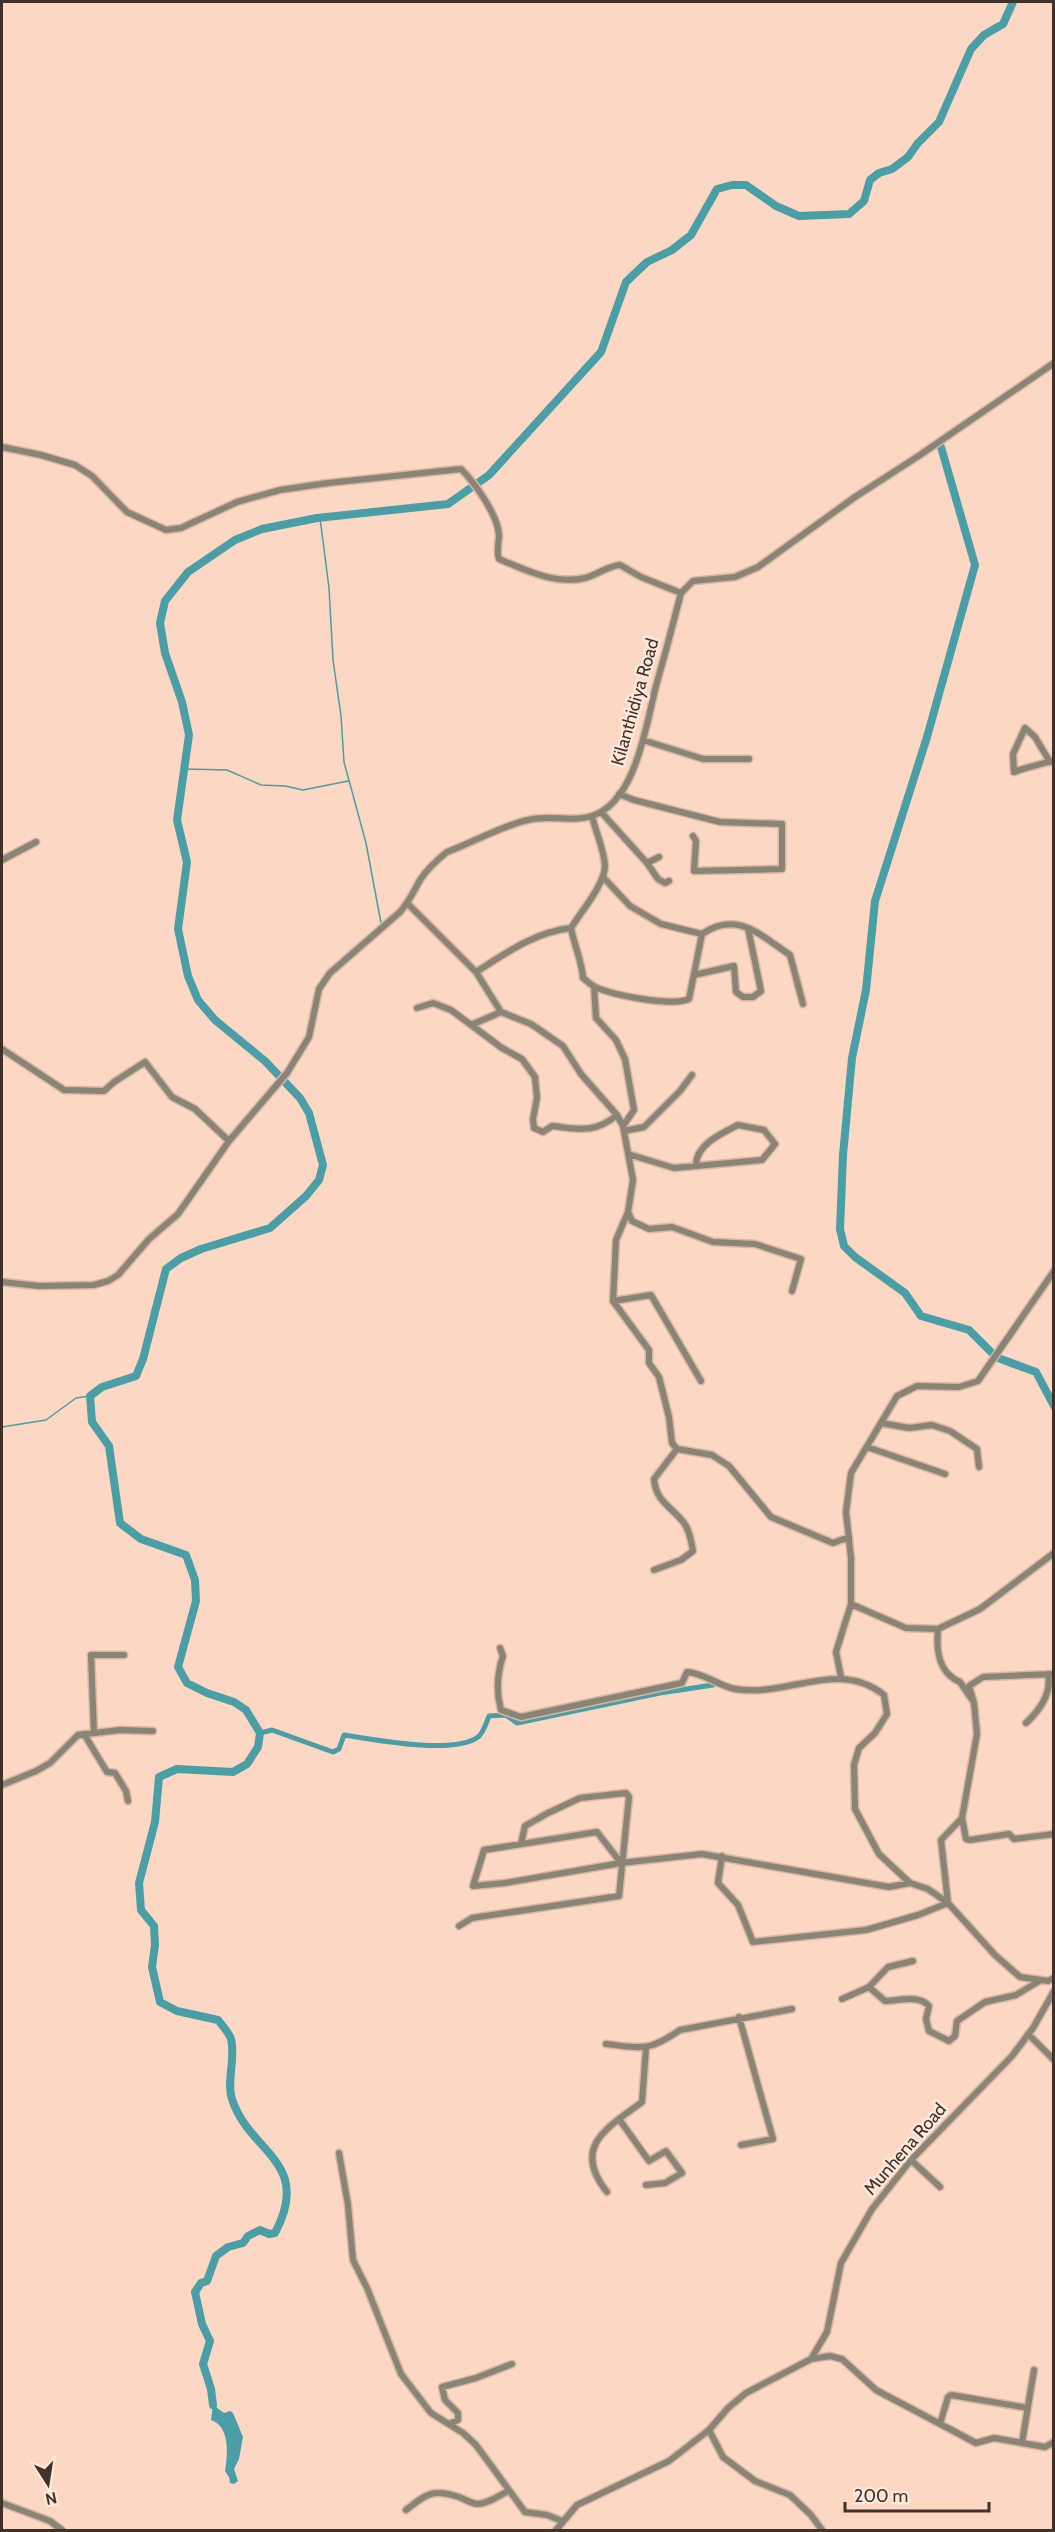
<svg xmlns="http://www.w3.org/2000/svg" width="1055" height="2532" font-family="Cabin,sans-serif">
  <style>
    .water { fill: #4a9ea5 }
    .lines { fill: none; stroke-linecap: round; stroke-linejoin: round }
    .stream { stroke: #4a9ea5; stroke-width: 1.5 }
    .canal { stroke: #4a9ea5; stroke-width: 5 }
    .river { stroke: #4a9ea5; stroke-width: 8 }
    .minor-casing { stroke: #d6b6a4; stroke-width: 9 }
    .minor { stroke: #898475; stroke-width: 6 }
    .labels { text-anchor: middle; stroke-width: 5; stroke-linejoin: round; paint-order: stroke }
    .street-label { font-size: 18px; fill: #40322a; stroke: #fee8dc }
  </style>
  <rect width="100%" height="100%" fill="#fcd7c3"/>
  <path class="water" d="M213,2405l11,8 6,-2 3,2 10,24 -4,22 -5,10 4,12 -4,3 -4,-1 -1,-6 -4,-6c3,-16 5,-45 -14,-51z"/>
  <g class="lines">
    <path class="stream" d="M320,518l9,70 4,72 8,56 3,46 22,81 15,80
      M184,769l43,1 34,15 24,1 18,4 45,-9
      M2,1427l44,-7 30,-22 14,-2"/>
    <path class="canal" d="M260,1733l12,-3 61,22 6,-3 5,-14c31,5 110,20 134,2 6,-5 8,-14 11,-21l17,-1 11,8 143,-30 53,-8"/>
    <path class="river" d="M941,447l34,118 -48,172 -52,164 -9,89 -14,68 -9,97 -3,74 4,17 11,11 50,36 16,23 48,14 26,26
      M998,1358l38,14 18,34
      M213,2405l-2,-16 -8,-25 7,-23 -8,-17 -7,-32 6,-9 6,-2 9,-25 12,-9 15,-4 5,-7 12,-6 9,4 6,-1c38,-72 -26,-80 -43,-134 -6,-18 4,-41 -1,-60 -2,-6 -9,-14 -13,-19l-41,-9 -17,-9 -8,-35 3,-22 -1,-19 -13,-16 -2,-27 16,-61 4,-45 18,-8 56,3 14,-8 11,-17 2,-14 -14,-23 -12,-8 -27,-9 -20,-10 -9,-16 18,-66 -1,-21 -9,-25 -45,-16 -21,-16 -11,-77 -17,-24 -2,-26 12,-9 34,-11 7,-17 23,-90 15,-11 20,-9 69,-21 36,-32 13,-16 4,-15 -14,-52 -9,-15 -35,-37 -50,-41 -17,-20 -10,-24 -10,-47 9,-67 -10,-42 12,-85 -7,-33 -17,-49 -5,-30 5,-22 23,-29 47,-32 27,-11 55,-11 131,-14 41,-29 112,-123 25,-70 21,-20 25,-12 19,-15 26,-46 15,-4h14l30,21 23,10 50,-2 15,-13 6,-21 9,-7 13,-4 16,-12 10,-14 21,-21 32,-73 13,-14 19,-11 10,-22"/>
    <defs>
      <path id="minor" d="M2,447l39,8 34,10 17,11 35,36 39,18 15,-2 56,-26 43,-12 48,-7 133,-14c13,13 37,46 38,66 0,8 -3,16 0,24 26,11 56,26 86,19 12,-3 22,-12 35,-13l21,12 40,16
        M643,740l60,19h46
        M1050,762l-15,-25 -10,-9 -12,26 1,18c12,-5 26,-7 40,-12
        M619,794l15,6 86,22 62,2v45l-88,2 2,-30 -3,-5
        M601,812l46,51 11,16 7,4 4,-2
        M592,816c4,17 12,33 13,50 0,18 -25,47 -34,62 3,17 11,33 12,50 4,3 8,7 12,9 18,8 77,20 94,12l13,-65 -41,-10 -31,-18 -27,-29
        M2,860l34,-18
        M647,863l12,-6
        M408,904l68,68 25,40
        M702,934c35,-24 58,1 88,21l13,49
        M476,972c30,-19 59,-40 95,-44
        M694,975l40,-9 2,26 7,5h10l8,-6 -13,-63
        M594,986l2,32 20,22 9,19 9,51 -11,16
        M417,1008l16,-5 18,7 51,38 20,11 13,18 2,21 -4,21 1,9 9,4 9,-6c27,3 42,8 65,-11l6,11 10,54 -5,32 -12,28 -3,61 36,49v13l10,14 10,40 3,26 5,6 35,6 17,11 42,51 62,26 16,-6
        M471,1025l30,-13 30,12 32,22 18,28 36,41
        M2,1049l62,41 40,1 10,-9 31,-20 27,35 23,12 34,32
        M624,1131l20,-4 36,-36 12,-16
        M628,1154l46,14 88,-8 13,-16 -11,-14 -26,-5c-16,8 -43,20 -42,41
        M628,1212l4,9 17,8 23,-2 41,15 42,2 46,15 -9,32
        M2,1282l37,4 55,-1 14,-4 10,-6 31,-36 29,-25 51,-73 58,-68 22,-36 10,-48 11,-16 70,-61c9,-10 14,-21 20,-32 7,-11 17,-20 27,-28 27,-10 54,-26 81,-32 21,-6 43,3 64,-4 44,-14 54,-91 64,-130 9,-31 17,-62 25,-93l12,-12 42,-4 23,-10 97,-70 65,-42 134,-92
        M613,1301l38,-6 50,86
        M881,1423l28,5 23,-3 18,6 27,18 2,18
        M867,1447l78,27
        M654,1570l27,-10 12,-9c-2,-10 -3,-20 -9,-28 -13,-17 -28,-21 -30,-44l23,-30
        M851,1604l55,24 32,1 42,-20 74,-56
        M938,1629c-2,21 0,44 22,53l13,19
        M500,1648l3,8c-6,18 -7,36 -2,54l20,7 161,-34 5,-11c17,1 32,14 48,17 53,9 102,-31 149,6l3,19 -12,19 -16,15 -5,17 1,44 24,45 31,29 18,6 20,14 47,52 25,22 28,4 6,-3
        M841,1677l-5,-25 15,-48v-46l-5,-46 5,-39 46,-77 20,-10 42,1 19,-6 76,-110
        M1026,1723c14,-13 26,-29 22,-49
        M94,1733l-3,-78h33
        M84,1734l23,38 8,1 11,18 2,10
        M2,1785l34,-14 14,-8 28,-28 42,-5 33,1
        M962,1818l4,21 4,1 39,-6 5,5 40,-5
        M722,1856l-4,27 20,22 15,37 113,-12 52,-15 30,-12 -7,-63 21,-22 15,-84 -3,-31 -5,-17 14,-9 71,-3
        M621,1863l-24,-31 -113,18 -11,36 32,-3 116,-20 81,-9 187,33 21,-4
        M459,1926l13,-8 147,-22 10,-99 -3,-4 -46,5 -32,15 -23,13 -4,18
        M869,1987l19,-20 25,-6
        M842,1999l27,-12 16,14c14,0 34,-7 44,5l-3,13 3,12 20,10 6,-5 2,-15 28,-19 31,-7 25,-15
        M739,2017l34,122 -32,6
        M1028,2034l26,26
        M606,2044c37,4 42,8 74,-14l112,-21
        M619,2119l30,42 17,-10 16,22 -17,10 -19,2
        M339,2153l9,52 5,55 14,28 34,86 30,39 32,20 13,12 49,67 22,3 15,6
        M911,2160l29,27
        M607,2192c-36,-45 0,-64 35,-90l4,-54
        M811,2359l19,-3 12,3 34,31 100,53 18,-5 51,9 9,-5
        M449,2424l9,-4v-7l-13,-13 -3,-13 34,-9 36,-14
        M940,2424l8,-27 3,-2 77,13
        M709,2430l14,27 32,24 35,14 21,20 11,15
        M1022,2443l12,-73
        M2,2503l48,18 12,9
        M406,2510c20,-16 27,-22 53,-13 5,2 12,6 18,7 10,0 22,-8 31,-13
        M556,2530l21,-25 92,-44 40,-31 19,-22 18,-15 65,-34 16,-27 14,-69 31,-54 39,-49 101,-104 21,-28 21,-37"/>
    </defs>
    <use href="#minor" class="minor-casing"/>
    <use href="#minor" class="minor"/>
  </g>
  <g class="labels">
    <g class="street-label">
      <text transform="translate(635 702) rotate(-74)" y="6">Kilanthidiya Road</text>
      <text transform="translate(905 2149) rotate(-49)" y="6">Munhena Road</text>
    </g>
  </g>
  <rect width="1055" height="2532" fill="none" stroke="#40322a" stroke-width="6"/>
  <g transform="translate(48 2484) rotate(168)" stroke="#fee8dc" stroke-width="4.5" paint-order="stroke">
  <path d="M0-4.5L10 22L0 15L-10 22Z" fill="#40322a"/>
  <text y="-9" font-size="16" font-weight="bold" text-anchor="middle" fill="#40322a">N</text>
  </g>
  <path d="M845 2502v9h144v-9" fill="none" stroke="#40322a" stroke-width="3"/>
  <text x="854" y="2502" font-size="18" fill="#40322a" stroke="#fee8dc" stroke-width="4.5" paint-order="stroke">200 m</text>
</svg>
